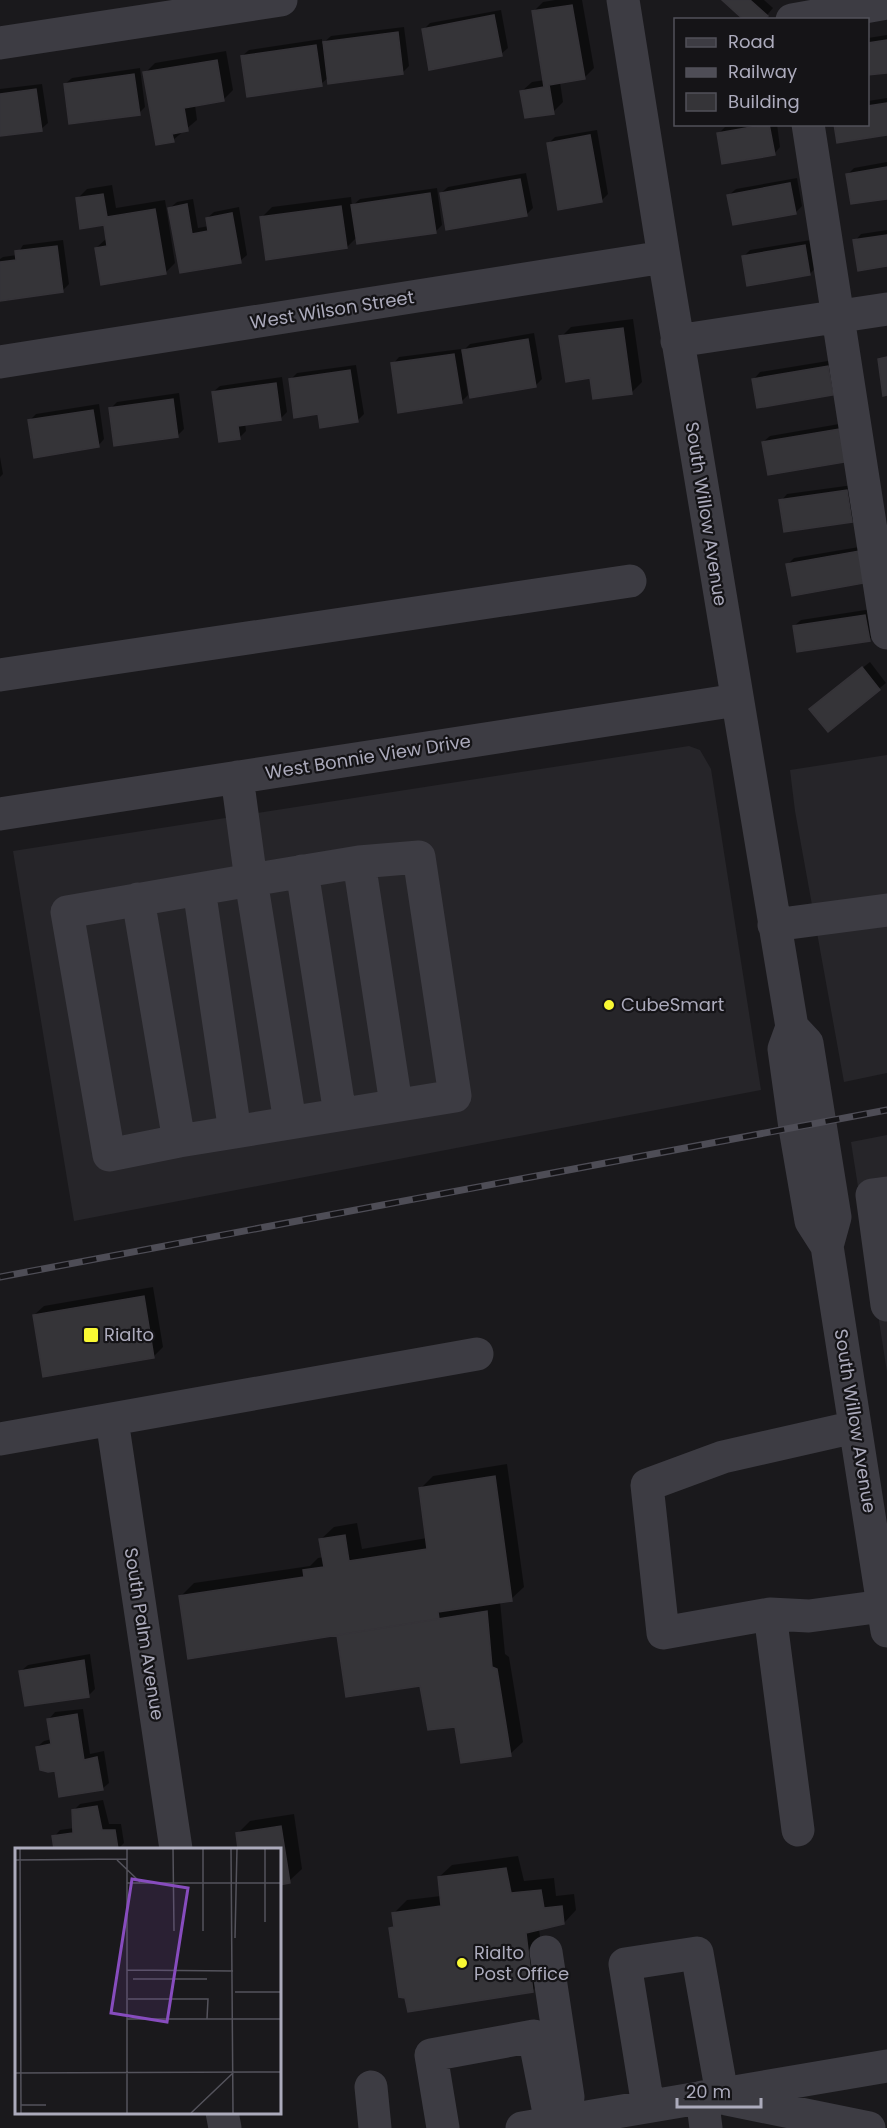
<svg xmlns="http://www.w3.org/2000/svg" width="887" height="2128" font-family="Poppins,sans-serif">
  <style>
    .built { fill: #262529 }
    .shadow { fill: #0007 }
    .building { fill: #353438; stroke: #353338; stroke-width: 1.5 }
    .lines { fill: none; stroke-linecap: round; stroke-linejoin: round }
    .minor { stroke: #3d3c43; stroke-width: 33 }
    .rail-casing { stroke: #4e4d56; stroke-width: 7 }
    .rail { stroke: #151417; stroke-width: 4.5; stroke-dasharray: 14; stroke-linecap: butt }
    .poi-dot { fill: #f9f933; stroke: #151417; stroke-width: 2 }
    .labels { text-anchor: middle; stroke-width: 4.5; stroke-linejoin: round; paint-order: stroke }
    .street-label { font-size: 18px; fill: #acabbc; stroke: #151417 }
    .poi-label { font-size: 18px; fill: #acabbc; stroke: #151417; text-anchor: start }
    .inset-road { fill: none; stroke: #54535c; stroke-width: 1.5 }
    .view { fill: #874cbe; fill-opacity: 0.15; stroke: #874cbe; stroke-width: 3 }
    .inset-edge { fill: none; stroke: #acabbc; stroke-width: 3 }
  </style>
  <rect width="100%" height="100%" fill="#1a191c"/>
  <path class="built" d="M689,746l11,4 11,19 50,321 -687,131 -61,-370z
    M887,755v318l-43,9 -49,-271 -5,-41z
    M887,1135v237l-36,-230z"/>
  <path class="shadow" d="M555,0h27l12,68 -10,10 -24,4 3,20 -10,10 -31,-21 10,-9 13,-2 -12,-68 10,-10z
    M724,0h40l9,8 -10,12z
    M501,10l7,38 -7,6 -78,-24 7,-7z
    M404,27l5,39 -7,7 -73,4 -8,7 -79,-28 7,-6 73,-11v5l9,-8z
    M887,35v36l-19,3v-36z
    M226,51l7,39 -10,10 -28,5 2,15 -24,20 -28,-67 10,-10z
    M140,68l5,39 -6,6 -74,-29 7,-6z
    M42,84l6,39 -7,6 -41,6v-46z
    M887,98v35l-19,-9v-23z
    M740,124h37l3,23 -6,7 -56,-20 7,-7z
    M597,130l11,64 -7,7 -53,-57 7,-7z
    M887,162v35l-39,-23 6,-6z
    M526,173l7,35 -7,7 -85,-22 7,-6z
    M797,178l5,28 -7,7 -66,-18 7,-6z
    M112,185l4,23 49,-8 10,63 -10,10 -69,-25 10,-9 -1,-16 -28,-24 10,-10z
    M437,188l5,37 -6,6 -78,5 -11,11 -85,-30 10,-10 79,-10 1,9 8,-7z
    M193,199l5,29 11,-2 -2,-8 7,-6 25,-5 8,48 -7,6 -59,11 -11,-64 7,-6z
    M887,230v34l-32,-23 6,-7z
    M63,240l6,44 -6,6 -63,3v-34l3,-2 14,-2 6,-10z
    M811,240l5,27 -6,7 -67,-17 7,-7z
    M633,319l9,63 -10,10 -71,-55 10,-10z
    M534,333l8,46 -7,7 -71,-36 6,-6z
    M461,349l7,46 -7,7 -68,-38 6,-7z
    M834,360l5,27 -7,6 -78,-14 6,-7z
    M356,365l8,49 -7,7 -38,-8 -29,-33 7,-7z
    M282,377l5,35 -6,6 -36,5 1,8 -7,7 -26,-46 7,-6z
    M179,393l5,36 -6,6 -67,-27 6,-6z
    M99,404l5,35 -6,7 -68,-26 6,-6z
    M845,423l6,31 -88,-12 7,-6z
    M0,457l3,17 -3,3z
    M853,485l4,29 -6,7 -70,-20 6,-7z
    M865,546l5,29 -82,-11 6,-6z
    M872,609l3,24 -6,7 -75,-14 7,-6z
    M870,662l16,21 -58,47 -10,-27z
    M153,1287l10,60 -10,10 -119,-42 10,-9z
    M507,1464l17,123 -13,12 -11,2 5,53 4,3 14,85 -13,12 -53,-29 -36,-40 -83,-52 -157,-37 13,-13 116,-17 8,-8 6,-1 -3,-18 13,-12 23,-4 5,26 65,-11 -7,-49 13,-13z
    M90,1654l5,35 -6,6 -62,9 -6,-33 7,-6z
    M83,1709l7,45 14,-3 5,32 -7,6 -65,-42 7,-6 8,-2 -3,-20 6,-7z
    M103,1800l6,24h12l3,19 -6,6h-62l-2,-12 6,-7 14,-2 -1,-17 7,-7z
    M294,1814l8,55 -13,12 -10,2v-34h-39l-3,-15 13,-13z
    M518,1856l6,25 30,-3 2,18 18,-2 2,16 -12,13 -25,6 6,49 -13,13 -141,-62 4,-5 -1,-11 13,-13 34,-4 -2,-19 13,-12z"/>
  <path class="building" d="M722,0h28l18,16 -4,4h-20z
    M572,5l13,74 -36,6 5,29 -29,4 -5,-27 24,-4 -12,-76z
    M494,15l8,41 -73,14 -7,-41z
    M398,32l5,42 -75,10 -5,-42z
    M887,40v33l-19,2v-32z
    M316,45l6,41 -75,11 -6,-41z
    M217,60l7,41 -40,7 4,23 -16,3 2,8 -18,3 -13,-73z
    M134,74l6,41 -71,9 -5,-40z
    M36,89l6,42 -42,5v-42z
    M887,103v32l-50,8 -3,-19h34v-18z
    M769,124l6,31 -53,9 -5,-31z
    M590,135l12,67 -44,8 -11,-67z
    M887,167v32l-36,5 -5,-30z
    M520,179l7,37 -81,14 -6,-37z
    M790,183l6,31 -63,11 -6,-30z
    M430,193l6,40 -79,11 -6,-39z
    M103,194l4,23 48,-8 11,65 -65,11 -6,-37 12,-2 -3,-21 -24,4 -4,-31z
    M187,204l5,30 16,-3 -2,-13 26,-5 9,50 -61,10 -12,-65z
    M341,206l6,42 -81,12 -6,-43z
    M887,235v31l-29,5 -5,-31z
    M805,245l5,30 -63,11 -5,-30z
    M57,246l6,46 -63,9v-39l16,-2 -1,-9z
    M623,328l9,66 -39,5 -3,-21 -24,4 -7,-46z
    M528,339l8,48 -66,11 -8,-48z
    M454,354l8,49 -64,10 -7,-50z
    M887,357v38l-4,1 -5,-37z
    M828,366l5,29 -76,13 -5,-29z
    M350,370l8,52 -38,6 -2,-14 -24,4 -5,-39z
    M276,383l5,37 -43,6 2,13 -21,3 -7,-50z
    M173,399l5,38 -64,9 -5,-38z
    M93,410l6,37 -65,11 -6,-38z
    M839,429l6,33 -77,13 -6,-33z
    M847,490l5,32 -68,10 -5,-32z
    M859,551l5,32 -72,13 -6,-32z
    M865,615l5,26 -73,11 -4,-26z
    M862,667l18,23 -52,42 -19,-23z
    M144,1296l10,62 -111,19 -10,-62z
    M495,1476l17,125 -74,11 1,7 -251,40 -9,-63 125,-19 -1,-7 21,-3 -5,-28 26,-4 4,26 78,-12 -8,-61z
    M487,1611l5,56 5,2 14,87 -50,7 -6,-36 -27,3 -8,-44 -74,11 -9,-62z
    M84,1660l5,37 -64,9 -6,-35z
    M77,1714l7,46 13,-3 6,33 -44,7 -4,-26 -7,1 -8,-2 -4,-23 15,-3 -4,-25z
    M97,1806l5,24h13l3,19h-64l-2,-13 21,-3 -1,-23z
    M281,1826l9,57 -11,2v-36h-41l-2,-16z
    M506,1868l5,25 30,-3 3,18 18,-2 2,18 -38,9 7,59 -125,20 -3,-14 -6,-1 -10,-69 5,-1 -2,-14 49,-7 -3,-29z"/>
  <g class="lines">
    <path class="minor" d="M623,0l41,257 128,770 -8,22 11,79 16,93 16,25
      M792,20l95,-17
      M0,43l281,-43
      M808,124l79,509
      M677,341l210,-32
      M0,362l664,-105
      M0,675l630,-94
      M237,777l14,103 -184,32 42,243 70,-14 276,-45 -36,-239 -60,5 -108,18 39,242
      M0,814l737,-114
      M359,862l37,242
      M302,871l38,243
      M199,889l36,243
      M138,899l41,242
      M774,925l113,-15
      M792,1027l15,16 28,174 -8,29 60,385
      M887,1193l-15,2 15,110
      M112,1420l64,429
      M0,1439l477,-85
      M770,1614l39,2 74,-10
      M798,1830l-28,-216 -107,19 -16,-148 76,-28 132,-30
      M546,1952l22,145
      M371,2087l4,41
      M702,2097l4,31
      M727,2099l142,29
      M648,2106l-23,-142 72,-11 25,141
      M222,2112l3,16
      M443,2128l-12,-73 103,-19 17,87
      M522,2128l365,-62"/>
    <defs>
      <path id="rail" d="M0,1277l887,-167"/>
    </defs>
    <use href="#rail" class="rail-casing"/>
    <use href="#rail" class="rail"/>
  </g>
  <g class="poi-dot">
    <circle cx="609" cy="1005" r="6"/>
    <rect x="83" y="1327" width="16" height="16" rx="3"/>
    <circle cx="462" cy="1963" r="6"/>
  </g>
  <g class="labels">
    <g class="street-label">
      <text transform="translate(332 310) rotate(-9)" y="6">West Wilson Street</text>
      <text transform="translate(706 514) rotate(81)" y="6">South Willow Avenue</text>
      <text transform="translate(368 757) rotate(-9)" y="6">West Bonnie View Drive</text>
      <text transform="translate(855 1421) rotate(81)" y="6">South Willow Avenue</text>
      <text transform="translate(144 1634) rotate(81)" y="6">South Palm Avenue</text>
    </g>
    <g class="poi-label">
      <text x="621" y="1011">CubeSmart</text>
      <text x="104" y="1341">Rialto</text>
      <text x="474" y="1959">Rialto<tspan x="474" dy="21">Post Office</tspan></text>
    </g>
  </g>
  <g transform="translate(15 1848)">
    <rect width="266" height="266" fill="#1a191c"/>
    <path class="inset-road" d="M5,0l1,265M112,0v265M158,0l1,83M188,0v83M216,0l2,265M250,0v74M0,12l112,-1M102,12l23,22M112,35h154M220,90l2,-90M112,122l106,1M118,131h74M220,144h46M113,151h80l-1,20M112,171h154M0,225l266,-1M6,257h25M176,265l43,-41"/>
    <path class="view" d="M117,31l56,9 -21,134 -56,-9z"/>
    <rect width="266" height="266" class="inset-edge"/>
  </g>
  <rect x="674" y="18" width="195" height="108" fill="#151417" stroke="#515059" stroke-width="1.5"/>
  <rect x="686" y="38" width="30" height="9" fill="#3d3c43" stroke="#515059" stroke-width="1.5"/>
  <text x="728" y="48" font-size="18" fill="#acabbc">Road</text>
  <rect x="686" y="68" width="30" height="9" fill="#4e4d56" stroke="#515059" stroke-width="1.5"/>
  <text x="728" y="78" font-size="18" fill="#acabbc">Railway</text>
  <rect x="686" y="93" width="30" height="18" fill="#353438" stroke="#515059" stroke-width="1.5"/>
  <text x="728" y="108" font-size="18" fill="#acabbc">Building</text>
  <path d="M677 2098v9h84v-9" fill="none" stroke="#acabbc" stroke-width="3"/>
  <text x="686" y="2098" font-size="18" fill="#acabbc" stroke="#151417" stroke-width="4.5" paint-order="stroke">20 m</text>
</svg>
